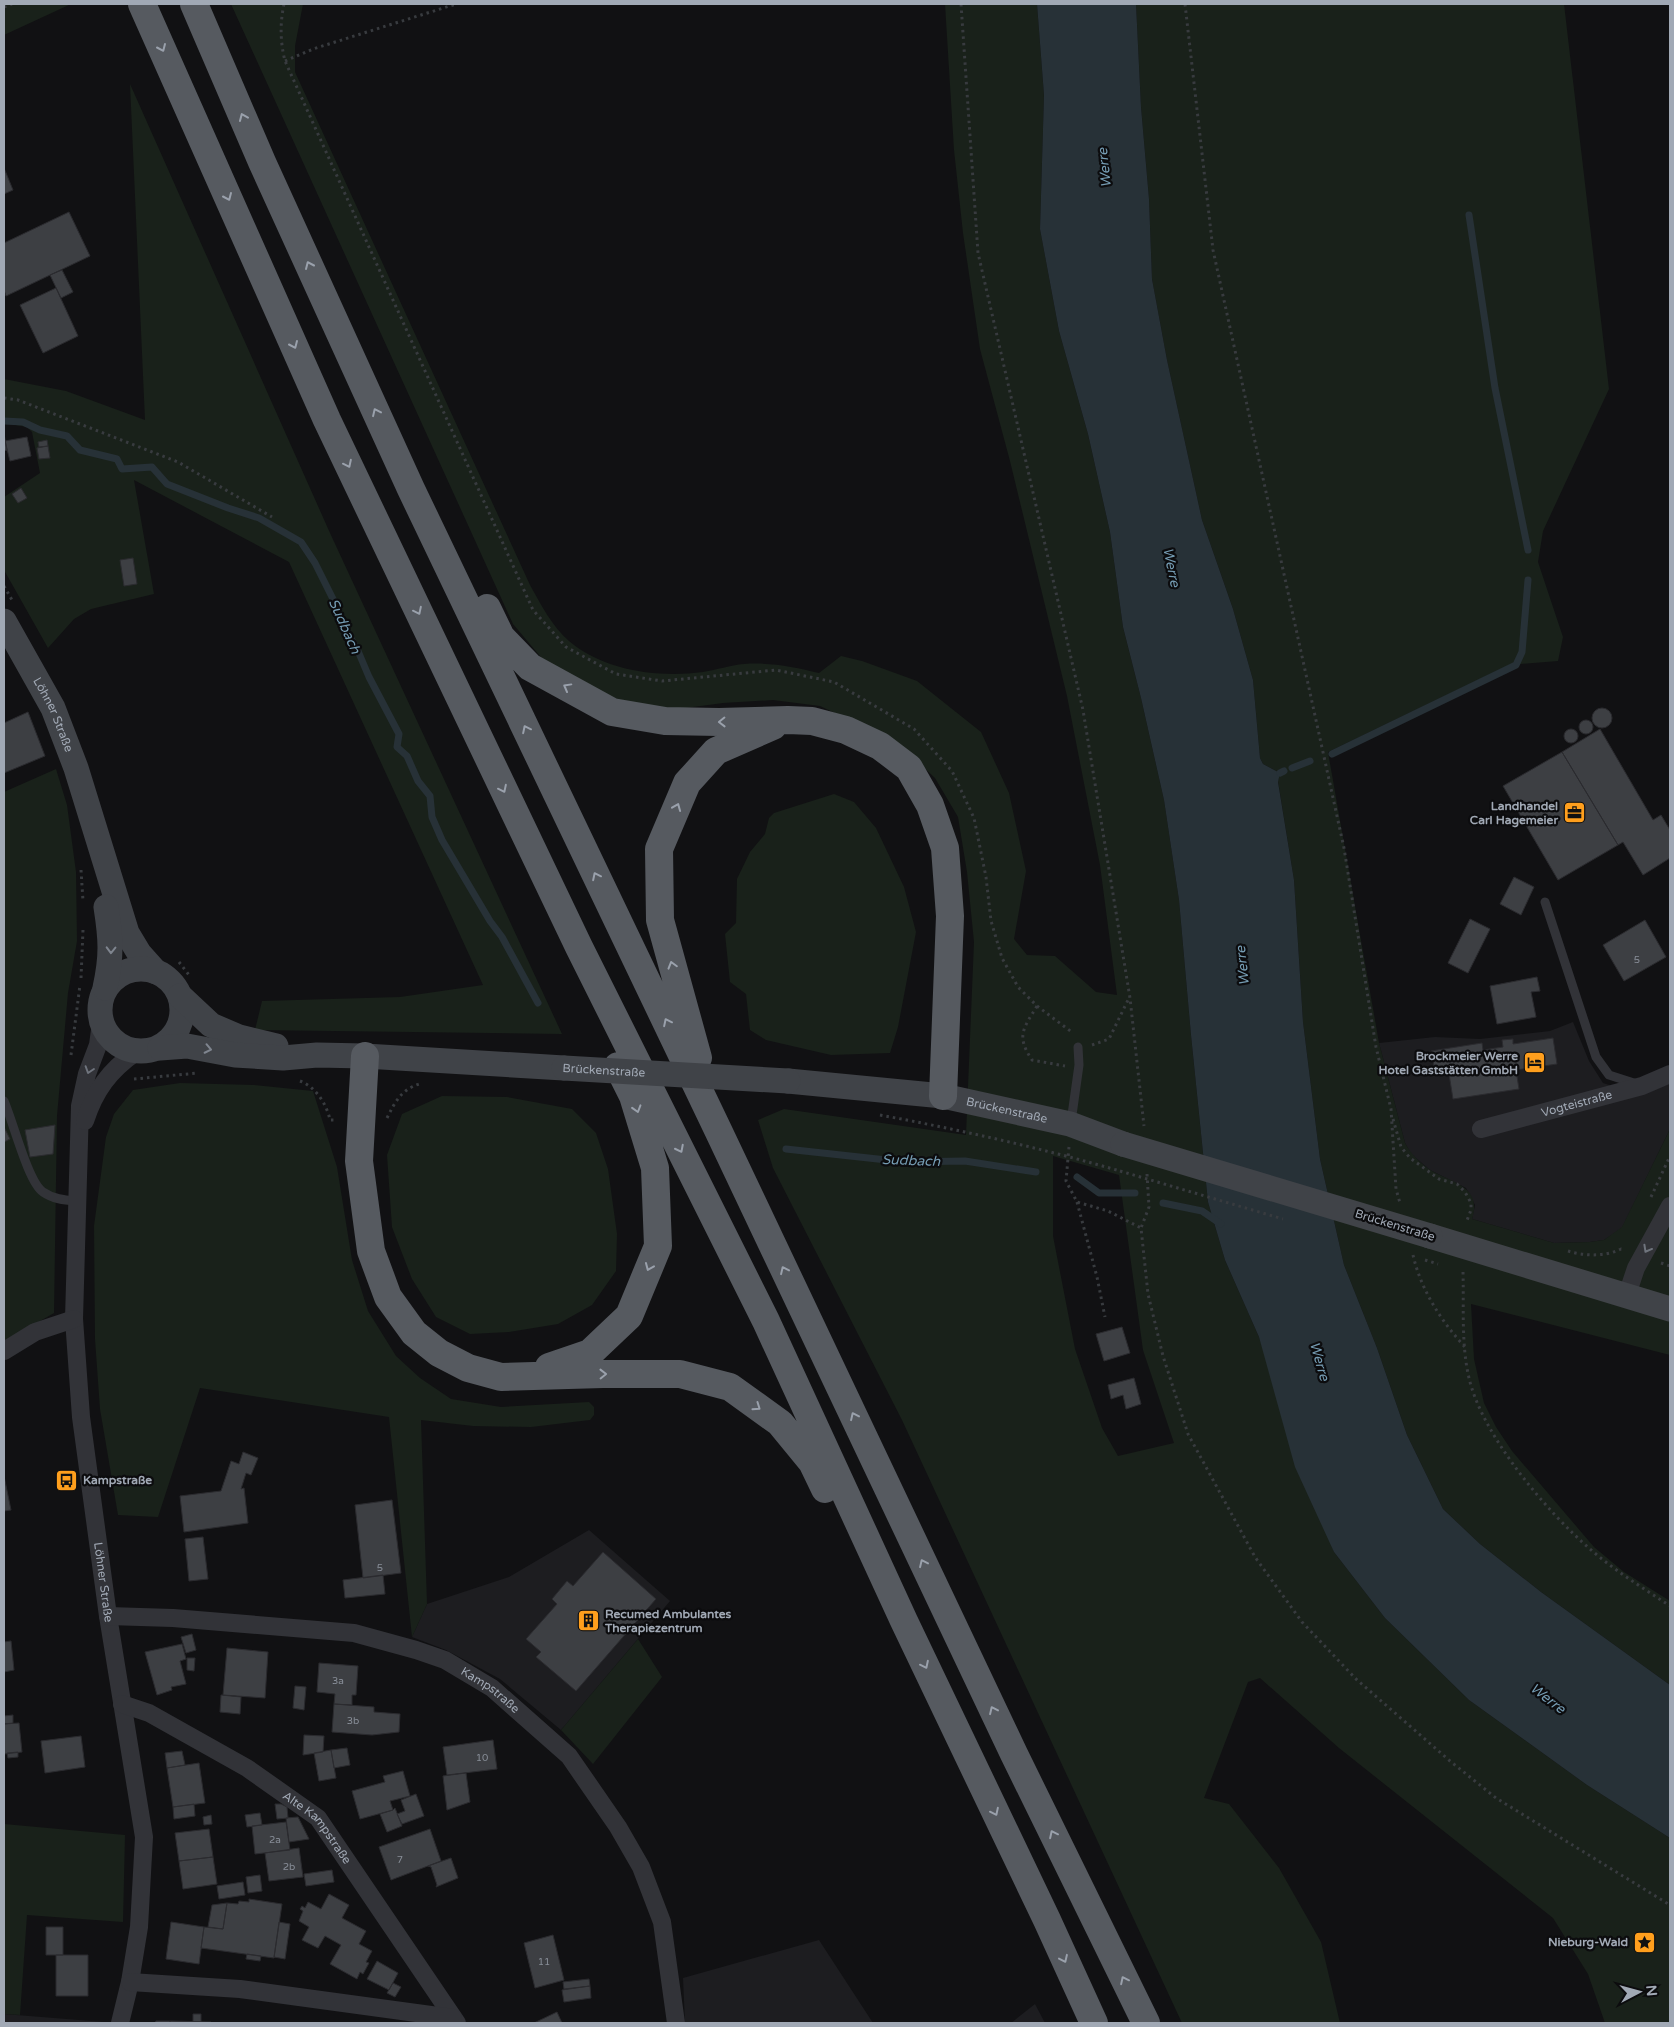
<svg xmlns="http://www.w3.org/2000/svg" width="1674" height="2027" font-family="'Varela Round',sans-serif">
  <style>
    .built { fill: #1d1d20 }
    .green { fill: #19211a; fill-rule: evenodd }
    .water { fill: #273137 }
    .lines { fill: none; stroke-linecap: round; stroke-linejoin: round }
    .stream { stroke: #273137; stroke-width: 7 }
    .building { fill: #3d3f43; stroke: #2b2b2f }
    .path { stroke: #383b3f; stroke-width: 3; stroke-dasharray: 2.5 4; stroke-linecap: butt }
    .service { stroke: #323338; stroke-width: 9 }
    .minor { stroke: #323338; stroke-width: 18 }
    .secondary { stroke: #404348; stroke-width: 25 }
    .trunk { stroke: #565a60; stroke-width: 28 }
    .path-bridge { stroke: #383b3f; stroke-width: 3; stroke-dasharray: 2.5 4; stroke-linecap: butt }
    .secondary-bridge { stroke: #404348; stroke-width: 25 }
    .oneway { stroke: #9aa1ac }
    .oneway2 { stroke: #7f858f }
    .oneway3 { stroke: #6f747d }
    .labels { text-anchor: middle; stroke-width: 4.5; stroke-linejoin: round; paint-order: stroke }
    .number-label { font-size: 10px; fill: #888e98 }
    .street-label { font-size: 12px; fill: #a1a9b5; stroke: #0c0c0e }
    .poi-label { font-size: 12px; font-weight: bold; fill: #a1a9b5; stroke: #0c0c0e; text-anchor: end }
    .water-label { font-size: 14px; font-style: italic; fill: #759cb3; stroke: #0c0c0e }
  </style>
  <rect width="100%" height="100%" fill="#111113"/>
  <path class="built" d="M1573,1022l16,39 14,22 34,11 33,-14v49l-48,99 -18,12 -14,2 -36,1 -82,-24 3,-14 -9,-17 -36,-18 -19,-16 -6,-11 -26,-100 56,-6 45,2 70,-8z
    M589,1530l81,71 -109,129 -61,-51 -54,-29 -34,-13 15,-33 82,-27z
    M819,1940l54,83h-188l-2,-45z
    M1035,2004l10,19h-34l10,-8z
    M4,2014l100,8v1h-100z"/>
  <path class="green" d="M4,4h67l-67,31z
    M231,4h72l-8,42v26l235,513c10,18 23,43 39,56 35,30 90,37 134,31 14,-2 27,-7 41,-8 26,-2 51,3 75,9l22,-17 21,5 55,20 64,51 28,61 17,78 -12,68 13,16 28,1 41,36 21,3 -17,-130 -33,-169 -57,-235 -30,-112 -17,-116 -9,-83 -9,-146h92l7,91 -4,134 19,102 29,103 22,98 13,95 18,71 23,102 15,100 12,135 17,167 17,58 34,77 75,215 51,66 84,82 118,85 83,53v185h-65l-17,-49 -35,-56 -214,-170 -79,-70 -12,4 -44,116 25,6 50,64 42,74 19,81h-158l-280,-603 -129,-252 -15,-48 26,-11 182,26 8,-193 -7,-70 -9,-55 -23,-39 -37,-35 -78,-37 -47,-6 -50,3 -52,7 -39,-2 -82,-40 -37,-44zM1053,1156l66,19 24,175 31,93 -56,13 -16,-28 -27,-79 -22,-113z
    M1136,4h428l45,385 -66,142 -5,31 25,75 -5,24 -49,4 -181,87 51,291 26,100c6,11 14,19 24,26 21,14 54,16 43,50l82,24 36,-1 14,-2 18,-13 48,-98v226l-199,-51 3,55 10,44 12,24 16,24 82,96 30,25 46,29v84l-129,-93 -61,-48 -37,-35 -36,-74 -30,-87 -33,-83 -24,-106 -17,-137 -9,-142 -16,-99 2,-8 -17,-9 -3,-6 -7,-78 -20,-71 -31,-89 -35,-160 -15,-81 -3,-80 -8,-92z
    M130,84l200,449 232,501 -307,-4 7,-29 138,-4 83,-12 -194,-423 -155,-82 20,114 -63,15 -17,10 -26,29 -44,-78v-73l36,-24 -8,-41 -5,-5 -23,-4v-44l62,12 79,29z
    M56,769l11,36 9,67 1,69 -9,52 -11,123 -3,197 -50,29v-550z
    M834,794l20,8 22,26 28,59 12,45 -18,95 -8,26 -59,2 -65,-15 -16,-10 -4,-36 -16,-12 -5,-48 11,-11 1,-44 13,-27 15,-18 4,-16 5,-5z
    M180,1083l74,2 59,6 24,76 15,93 16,51 28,45 24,22 31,21 50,8 88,-5 5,5v8l-4,5 -59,7 -58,-1 -52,-6 6,184 -15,33 -23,-220 -189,-29 -42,129 -40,-2 -18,-106 -5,-70 -1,-113 12,-89 8,-23 19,-24z
    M442,1096l65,1 65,12 24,24 12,36 9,65 -1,37 -24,34 -34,19 -49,8 -39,2 -34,-17 -24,-38 -20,-52 -5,-72 15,-41z
    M638,1639l24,38 -69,87 -32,-34z
    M4,1824l121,11 -2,87 -96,-7 -7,100 -16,-1z"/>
  <path class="water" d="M1037,4h99l5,103 8,92 3,80 15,81 35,160 31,89 20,71 7,78 3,6 17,9 -2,9 16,98 9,142 17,137 24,106 33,83 30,87 36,74 37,35 61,48 129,93v153l-83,-53 -118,-85 -84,-82 -51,-66 -39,-85 -36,-130 -34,-77 -17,-58 -17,-167 -12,-135 -15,-100 -23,-102 -18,-71 -13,-95 -22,-98 -29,-103 -19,-102 4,-134z"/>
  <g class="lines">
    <path class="stream" d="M1469,215l26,173 33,162
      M4,421l19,1 17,8 27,6 13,14 37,9 5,10 30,-2 15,17 61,24 31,10 42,24 14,21 21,42 4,14 18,32 11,26 30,57 -2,13 10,9 11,25 12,15 2,21 10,23 48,81 12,16 36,66
      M1332,754l184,-89 6,-13 6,-72
      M1292,768l18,-7
      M1280,773l4,-2
      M786,1149l119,13 60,-1 71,11
      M1077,1177l22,16h36
      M1163,1203l39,8 19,13"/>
  </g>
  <path class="building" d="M4,168l9,22 -9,4z
    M69,212l21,44 -84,40 -2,-6v-47z
    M62,270l11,22 -12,6 -11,-23z
    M56,288l22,48 -35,17 -23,-48z
    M4,434l3,16 -3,1z
    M27,437l4,19 -21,5 -5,-20z
    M47,440l1,6 -9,1 -1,-5z
    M48,446l2,12 -11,1 -2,-11z
    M21,488l6,10 -9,5 -6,-9z
    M133,558l4,26 -13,2 -4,-26z
    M1592 718a10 10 0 1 1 20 0a10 10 0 1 1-20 0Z
    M28,712l17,44 -41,17v-50z
    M1579 727a7 7 0 1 1 14 0a7 7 0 1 1-14 0Z
    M1564 736a7 7 0 1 1 14 0a7 7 0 1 1-14 0Z
    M1600,729l53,91 8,-5 9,15v28l-27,17 -20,-33 -5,3 -56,-93z
    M1562,752l56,93 -60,35 -55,-94z
    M1514,877l20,10 -13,28 -21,-11z
    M1470,919l20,10 -22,44 -20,-10z
    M1645,920l21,37 -42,24 -21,-36z
    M1537,977l3,14 -9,1 5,25 -39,7 -7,-38z
    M1553,1038l4,26 -41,6 3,19 -66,10 -4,-25 -13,2 -5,-25 51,-8 1,7 20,-3 -1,-7 11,-1v5z
    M55,1125l-2,29 -23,3 -5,-27z
    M4,1127l6,12 -6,3z
    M1122,1327l8,26 -26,8 -8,-27z
    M1134,1378l7,26 -15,5 -3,-14 -12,4 -3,-14z
    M243,1452l15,6 -7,17 -5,-2 -5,16 3,-1 4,35 -64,9 -4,-36 41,-5 10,-30 8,3z
    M4,1476l7,34 -7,1z
    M392,1500l9,73 -38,5 -8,-73z
    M203,1537l5,42 -19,2 -4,-42z
    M603,1552l53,47 -80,92 -40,-34 5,-5 -15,-13 31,-35 -5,-5 15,-18 6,5z
    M383,1575l2,19 -40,4 -2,-18z
    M192,1634l4,16 -10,3 -5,-16z
    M11,1641l3,29 -10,2v-30z
    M182,1644l4,15 -6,2 6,23 -15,3 1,3 -15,5 -12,-43z
    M227,1648l41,4 -3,46 -42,-3z
    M187,1658h8l-1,13 -7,-1z
    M319,1663l39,3 -2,29h-4v10l-18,-1 1,-10 -18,-2z
    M295,1686l11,1 -2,23 -11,-2z
    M221,1695l20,2 -1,17 -20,-2z
    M334,1704l40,3v5l26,2 -1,18 -27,3 -40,-3z
    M13,1715v8l-9,1v-8z
    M19,1723l3,29 -18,2v-30z
    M304,1735l20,1 -1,16 -20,3z
    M81,1736l4,31 -40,6 -4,-32z
    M493,1740l4,29 -50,6 -4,-28z
    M347,1748l3,17 -16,3 -3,-18z
    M331,1750l5,28 -17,3 -5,-28z
    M182,1751l3,14 -18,3 -2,-15z
    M18,1752v5l-10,1 -1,-5z
    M199,1763l6,40 -32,4 -6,-39z
    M403,1771l7,25 -20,5 3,9 -33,9 -8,-28 33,-9 -2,-6z
    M466,1773l4,29 -23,8 -4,-34z
    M416,1794l8,22 -22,8 -5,-10 8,-3 -4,-11z
    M194,1804l1,12 -21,3 -1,-12z
    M275,1804h6l6,3 1,11 -11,1z
    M395,1808l7,18 -15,6 -7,-18 13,-4z
    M260,1813l2,12 -15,2 -2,-12z
    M211,1815l1,9 -8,1 -1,-8z
    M298,1817l11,22 -20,3 -3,-24z
    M286,1822l4,28 -35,4 -3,-28z
    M209,1829l4,28 -34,4 -4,-28z
    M430,1829l11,32 -50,19 -12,-33z
    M299,1848l4,29 -34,4 -4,-28z
    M213,1857l4,27 -34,5 -4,-28z
    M451,1858l7,20 -22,9 1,-2 -6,-18 -3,-1z
    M332,1870l2,12 -28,4 -2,-12z
    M260,1875l2,16 -14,2 -2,-16z
    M243,1882l2,13 -26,4 -2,-13z
    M329,1894l20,11 -7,13 24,13 -7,13 13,7 -6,11 3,1 -6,11 -3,-2 -3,7 -27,-15 11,-19 -16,-9 -7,12 -16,-8 7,-13 -10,-6 4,-10 -3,-2 2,-3 3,2 3,-6 13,7z
    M249,1899l33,5 -8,54 -73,-10 3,-21 19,2 4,-26 11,1 1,-3 10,1z
    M227,1903l-4,26 -15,-2 4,-22z
    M171,1922l33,5 -5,37 -33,-5z
    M279,1922l11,2 -5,35 -11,-2z
    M46,1927h17v28h-17z
    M553,1935l11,45 -29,8 -11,-45z
    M247,1954l14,2 -1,5 -14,-2z
    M56,1955h32v41h-32z
    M377,1961l21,12 -9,17 -22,-11z
    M589,1979l1,7 -26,3 -1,-7z
    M393,1983l8,4 -6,10 -8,-4z
    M590,1986l1,12 -27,4 -2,-12z
    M557,2012l5,11h-28z
    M193,2014h8v8h-8z
    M156,2021h14v2h-15z
    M170,2021l41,1v1h-41z"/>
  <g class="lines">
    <path class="path" d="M284,4c-4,19 -4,37 1,57l248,549 33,37 50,27 46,7 114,-11 58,12 80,47 38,42 22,47 12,59 5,44 11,37 16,29 19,19 36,27
      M961,4l17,249 105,457 47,288 14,128
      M1185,4l28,246 131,598 32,199 15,62 5,80 4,14
      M4,7l8,-3
      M285,61l28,-12 143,-45
      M4,398l14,2 160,62 94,55
      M4,586l8,14
      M81,870l2,31
      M179,962l10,13
      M81,978l2,-48
      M1037,1006c-14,23 -21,30 -5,54l33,6
      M1092,1045l17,-6 20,-41
      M71,1055l9,-70
      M134,1079l64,-6
      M300,1081c16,6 27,24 30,39h7
      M880,1115c81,15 161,33 240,56
      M387,1118c8,-16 14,-28 32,-34
      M1393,1119l8,28 9,11 29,21 18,5 8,8 6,11v7l-5,13
      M1069,1147l-3,34 11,21 31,9 33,17
      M1147,1174l2,33 -8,21 7,66 15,62 25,78 67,123 47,65 54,57 94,82 46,37 174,107
      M1651,1197l19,-41
      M1077,1202l20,75 8,40
      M1568,1251c16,5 37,6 53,-2l4,1
      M1413,1255c8,35 28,66 52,92
      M1661,1263l9,3
      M1463,1272c1,35 -2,72 6,106 13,57 77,133 121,171 25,22 53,39 80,57"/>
    <path class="service" d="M1545,902l51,155 13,18 28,9
      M4,1101c9,20 24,81 39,91 10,7 21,8 33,9
      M1071,1122l8,-57 -1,-18"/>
    <g class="minor">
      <path id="s1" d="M101,1023l-3,22 -11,29 -7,32 -6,213 7,98 27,199 36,221 -5,90 -9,55 -10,41"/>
      <path d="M85,1121c10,-31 25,-51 51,-69"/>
      <path id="s2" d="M1481,1129l161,-43 28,-12"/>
      <path d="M1627,1295l9,-27 34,-62"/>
      <path d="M4,1351l31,-19 39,-13"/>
      <path id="s3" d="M108,1616l65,2 181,15 62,17 29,10 47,28 77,68 49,71 23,40 21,55 14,101"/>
      <path id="s4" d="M122,1704l27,9 98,55 71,50 139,205"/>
      <path d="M130,1982l110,7 213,29"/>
    </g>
    <g class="secondary">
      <path id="s5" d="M4,621l49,87 23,60 51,165 12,20 17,19"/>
      <circle cx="141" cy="1010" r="41"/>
      <path d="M105,988c7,-32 6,-49 1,-81"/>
      <path d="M180,996l31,29 28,12 37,9"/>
      <path d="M160,1048l27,-2 48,9 48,3 34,-3 48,1 199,12"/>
      <path id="s6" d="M788,1081l155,15 127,28 53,20"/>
      <path d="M1430,1236l240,73"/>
    </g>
    <path class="trunk" d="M142,4l185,416 252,527 187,374 138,300 143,299 47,103
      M194,4l68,158 149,327 307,641 296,624 132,269
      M487,608l14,29 29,30 82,45 53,9 54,1 69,-2 24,1 34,9 34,16 29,22 21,37 15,43 5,68 -7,180
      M365,1056l-6,105 12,90 17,46 26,36 25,20 29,15 33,9 102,-3h77l50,13 50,36 32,39 13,27
      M698,1058l-38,-138 -1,-71 28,-66 29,-32 57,-25
      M549,1367l41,-14 39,-37 29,-70 -3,-78 -22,-72 -15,-30"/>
    <path class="path-bridge" d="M1120,1171l163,48
      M1425,1260l13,4"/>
    <g class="secondary-bridge">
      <path id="s7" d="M564,1068l224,13"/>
      <path d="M1123,1144l307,92"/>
    </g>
  </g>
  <defs><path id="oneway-chevron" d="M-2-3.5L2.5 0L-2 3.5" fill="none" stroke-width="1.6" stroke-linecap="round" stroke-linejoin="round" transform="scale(1.25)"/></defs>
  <g class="oneway">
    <use href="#oneway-chevron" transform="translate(162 48) rotate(66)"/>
    <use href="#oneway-chevron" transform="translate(243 117) rotate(-113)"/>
    <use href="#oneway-chevron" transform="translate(228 197) rotate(66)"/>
    <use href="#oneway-chevron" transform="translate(309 265) rotate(-114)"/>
    <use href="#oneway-chevron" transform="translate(294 345) rotate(66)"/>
    <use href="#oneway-chevron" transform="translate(376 412) rotate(-115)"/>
    <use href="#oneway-chevron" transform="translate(348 464) rotate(64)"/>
    <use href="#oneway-chevron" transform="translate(418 611) rotate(64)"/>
    <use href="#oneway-chevron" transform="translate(567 687) rotate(-151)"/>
    <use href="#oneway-chevron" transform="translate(722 722) rotate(179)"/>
    <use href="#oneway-chevron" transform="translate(526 729) rotate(-116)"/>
    <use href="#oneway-chevron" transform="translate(503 789) rotate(64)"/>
    <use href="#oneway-chevron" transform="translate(677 807) rotate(-68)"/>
    <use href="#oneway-chevron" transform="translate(596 876) rotate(-116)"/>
    <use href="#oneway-chevron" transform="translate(672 965) rotate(-106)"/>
    <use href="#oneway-chevron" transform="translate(667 1022) rotate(-116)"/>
    <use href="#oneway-chevron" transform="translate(637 1109) rotate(73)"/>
    <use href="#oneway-chevron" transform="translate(680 1149) rotate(63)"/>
    <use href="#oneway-chevron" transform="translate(649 1267) rotate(113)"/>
    <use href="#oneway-chevron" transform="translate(784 1270) rotate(-115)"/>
    <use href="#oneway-chevron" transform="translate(603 1374) rotate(-1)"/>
    <use href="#oneway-chevron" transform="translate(757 1407) rotate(35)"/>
    <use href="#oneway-chevron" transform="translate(854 1416) rotate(-115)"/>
    <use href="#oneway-chevron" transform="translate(923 1563) rotate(-115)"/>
    <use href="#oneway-chevron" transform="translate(925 1665) rotate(64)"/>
    <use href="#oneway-chevron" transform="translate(993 1710) rotate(-115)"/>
    <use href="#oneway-chevron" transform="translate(995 1812) rotate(64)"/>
    <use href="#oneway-chevron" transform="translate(1053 1834) rotate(-116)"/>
    <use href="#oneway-chevron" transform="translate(1064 1959) rotate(65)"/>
    <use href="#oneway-chevron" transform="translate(1124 1980) rotate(-116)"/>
  </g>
  <g class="oneway2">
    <use href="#oneway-chevron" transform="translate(111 950) rotate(91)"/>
    <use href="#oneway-chevron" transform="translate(208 1049) rotate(12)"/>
  </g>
  <g class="oneway3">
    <use href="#oneway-chevron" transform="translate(89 1070) rotate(108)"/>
    <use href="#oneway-chevron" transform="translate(1647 1249) rotate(119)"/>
  </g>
  <defs>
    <symbol id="office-square" viewBox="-11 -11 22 22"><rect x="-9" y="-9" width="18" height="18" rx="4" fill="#ff9f1d" stroke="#0c0c0e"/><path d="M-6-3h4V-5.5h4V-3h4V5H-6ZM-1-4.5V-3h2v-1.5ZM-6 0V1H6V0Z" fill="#111"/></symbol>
    <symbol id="hotel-square" viewBox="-11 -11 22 22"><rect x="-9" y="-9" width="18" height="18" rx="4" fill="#ff9f1d" stroke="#0c0c0e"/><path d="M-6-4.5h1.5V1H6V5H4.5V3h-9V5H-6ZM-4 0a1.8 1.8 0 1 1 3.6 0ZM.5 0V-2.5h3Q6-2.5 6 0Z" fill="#111"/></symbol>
    <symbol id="bus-square" viewBox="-11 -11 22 22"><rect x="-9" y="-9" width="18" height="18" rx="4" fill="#ff9f1d" stroke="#0c0c0e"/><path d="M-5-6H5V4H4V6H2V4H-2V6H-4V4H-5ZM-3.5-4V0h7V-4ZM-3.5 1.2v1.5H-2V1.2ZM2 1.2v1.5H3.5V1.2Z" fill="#111"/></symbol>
    <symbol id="building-square" viewBox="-11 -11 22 22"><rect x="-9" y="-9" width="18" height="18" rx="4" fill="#ff9f1d" stroke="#0c0c0e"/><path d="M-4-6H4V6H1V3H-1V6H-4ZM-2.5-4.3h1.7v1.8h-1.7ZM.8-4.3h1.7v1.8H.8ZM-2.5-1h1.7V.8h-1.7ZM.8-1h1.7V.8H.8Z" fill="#111"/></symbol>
    <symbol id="sight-square" viewBox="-11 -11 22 22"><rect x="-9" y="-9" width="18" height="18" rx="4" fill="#ff9f1d" stroke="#0c0c0e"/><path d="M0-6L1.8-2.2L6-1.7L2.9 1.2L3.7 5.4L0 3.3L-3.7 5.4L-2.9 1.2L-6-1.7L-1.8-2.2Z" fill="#111"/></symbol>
  </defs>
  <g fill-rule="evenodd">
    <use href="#office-square" x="1562" y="800" width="25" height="25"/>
    <use href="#hotel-square" x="1522" y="1050" width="25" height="25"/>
    <use href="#bus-square" x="54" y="1468" width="25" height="25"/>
    <use href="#building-square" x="576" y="1608" width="25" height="25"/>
    <use href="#sight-square" x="1632" y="1930" width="25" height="25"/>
  </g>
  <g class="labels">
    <g class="number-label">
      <text x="1637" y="963">5</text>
      <text x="380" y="1571">5</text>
      <text x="338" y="1684">3a</text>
      <text x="353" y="1724">3b</text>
      <text x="482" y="1761">10</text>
      <text x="275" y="1843">2a</text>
      <text x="400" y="1863">7</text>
      <text x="289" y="1870">2b</text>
      <text x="544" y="1965">11</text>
    </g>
    <g class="street-label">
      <text dy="4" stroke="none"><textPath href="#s5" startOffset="106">Löhner Straße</textPath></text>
      <text dy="4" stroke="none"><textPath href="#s7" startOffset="40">Brückenstraße</textPath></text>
      <text dy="4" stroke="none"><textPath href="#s2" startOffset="99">Vogteistraße</textPath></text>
      <text dy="4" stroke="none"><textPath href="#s6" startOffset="221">Brückenstraße</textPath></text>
      <text transform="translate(1395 1225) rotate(17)" y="4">Brückenstraße</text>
      <text dy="4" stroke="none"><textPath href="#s1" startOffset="564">Löhner Straße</textPath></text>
      <text dy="4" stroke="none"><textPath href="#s3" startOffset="396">Kampstraße</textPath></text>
      <text dy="4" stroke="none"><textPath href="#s4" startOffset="234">Alte Kampstraße</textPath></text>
    </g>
    <g class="poi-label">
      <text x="1558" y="810">Landhandel<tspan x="1558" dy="14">Carl Hagemeier</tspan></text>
      <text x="1518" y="1060">Brockmeier Werre<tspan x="1518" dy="14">Hotel Gaststätten GmbH</tspan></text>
      <text x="83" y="1484" text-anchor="start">Kampstraße</text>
      <text x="605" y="1618" text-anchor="start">Recumed Ambulantes<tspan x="605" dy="14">Therapiezentrum</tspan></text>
      <text x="1628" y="1946">Nieburg-Wald</text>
    </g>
    <g class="water-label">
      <text transform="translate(1104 168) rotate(-96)" y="5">Werre</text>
      <text transform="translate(1172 567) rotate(79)" y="5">Werre</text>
      <text transform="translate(345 626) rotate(66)" y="5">Sudbach</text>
      <text transform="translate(1242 966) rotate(-96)" y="5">Werre</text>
      <text transform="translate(911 1160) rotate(2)" y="5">Sudbach</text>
      <text transform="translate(1320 1361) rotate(74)" y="5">Werre</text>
      <text transform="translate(1548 1698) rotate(38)" y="5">Werre</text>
    </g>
  </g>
  <rect width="1674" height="2027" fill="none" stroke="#a1a9b5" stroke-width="10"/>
  <g transform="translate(1639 1992) rotate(84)" stroke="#0c0c0e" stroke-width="4" paint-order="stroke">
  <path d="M0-4L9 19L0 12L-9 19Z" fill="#a1a9b5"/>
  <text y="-8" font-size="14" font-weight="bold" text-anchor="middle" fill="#a1a9b5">N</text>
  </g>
</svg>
